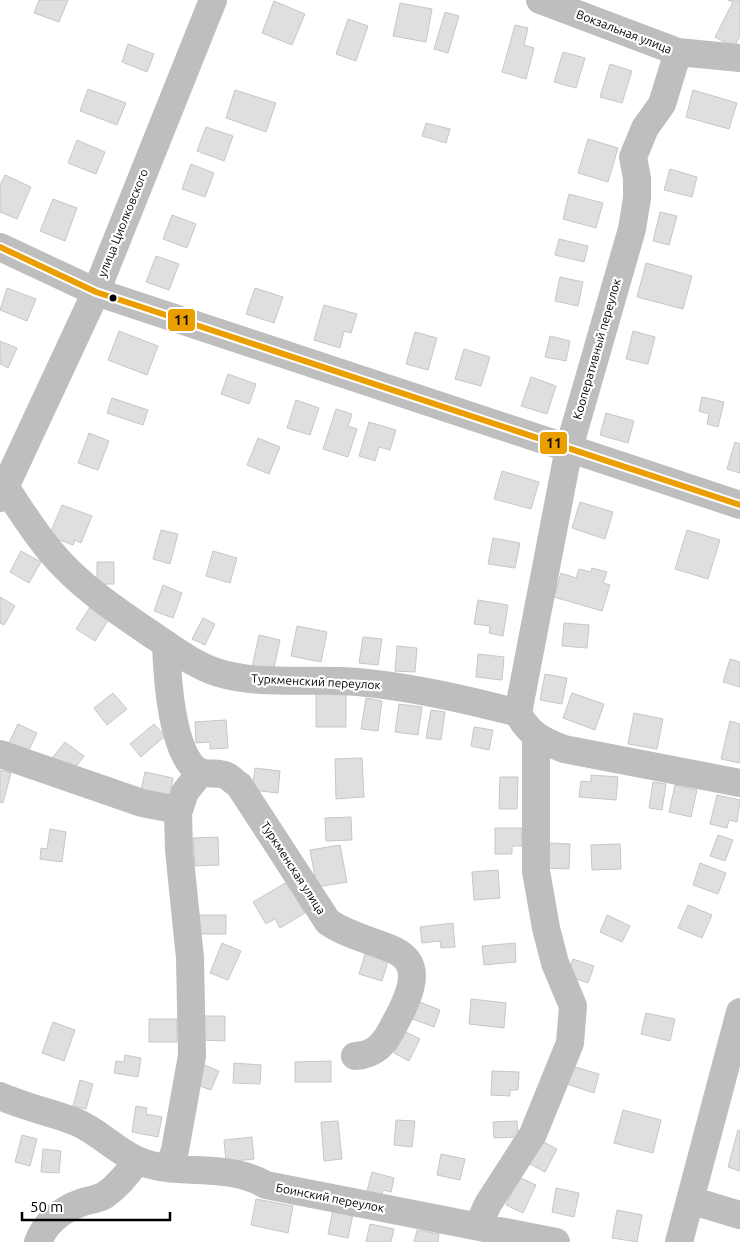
<svg xmlns="http://www.w3.org/2000/svg" width="740" height="1242" font-family="Ubuntu,sans-serif">
  <style>
    .building { fill: #dfdfdf; stroke: #c7c7c7 }
    .lines { fill: none; stroke-linecap: round; stroke-linejoin: round }
    .minor { stroke: #bebebe; stroke-width: 28 }
    .bus-1-casing { stroke: #fff; stroke-width: 10 }
    .bus-1 { stroke: #eb9e00; stroke-width: 6 }
    .bus-dot { fill: #000; stroke: #fff; stroke-width: 2 }
    .labels { text-anchor: middle; stroke-width: 4.5; stroke-linejoin: round; paint-order: stroke }
    .street-label { font-size: 12px; fill: #000; stroke: #fff }
    .line-badge { stroke: #fff; stroke-width: 2 }
    .pale-badge-label { font-size: 14px; text-anchor: middle; font-weight: bold; fill: #111 }
  </style>
  <rect width="100%" height="100%" fill="#fff"/>
  <path class="building" d="M39,0h29l-9,22 -25,-9z
    M728,0h12v36l-6,11 -19,-10 18,-35z
    M274,1l31,13 -13,31 -30,-12z
    M400,3l32,6 -6,33 -33,-6z
    M445,12l14,4 -11,37 -14,-4z
    M348,19l20,7 -12,35 -20,-7z
    M515,25l13,3 -4,17 10,3 -8,31 -24,-7z
    M128,44l26,10 -7,18 -25,-10z
    M563,52l22,6 -9,30 -22,-6z
    M610,64l22,7 -10,32 -22,-6z
    M88,89l38,14 -9,22 -37,-14z
    M235,90l41,13 -10,29 -40,-14z
    M693,90l44,13 -8,26 -43,-12z
    M426,123l24,6 -4,14 -24,-7z
    M206,127l27,9 -9,25 -27,-10z
    M588,139l30,9 -10,34 -30,-9z
    M77,140l28,12 -9,22 -28,-11z
    M191,164l23,9 -9,24 -23,-8z
    M670,169l27,8 -5,20 -28,-7z
    M5,175l26,12 -14,32 -17,-7v-27z
    M569,194l34,9 -7,25 -33,-9z
    M53,199l24,9 -12,33 -25,-10z
    M660,212l17,4 -8,29 -16,-4z
    M172,215l24,9 -9,24 -24,-9z
    M559,239l29,7 -4,16 -29,-7z
    M156,256l23,8 -10,26 -23,-8z
    M646,263l46,13 -9,33 -46,-12z
    M560,277l23,5 -5,24 -23,-5z
    M7,288l29,11 -9,22 -27,-11z
    M255,288l28,9 -9,26 -28,-9z
    M324,305l33,9 -6,19 -7,-2 -4,17 -26,-8z
    M119,331l39,15 -11,29 -39,-15z
    M633,331l22,6 -7,27 -22,-5z
    M415,332l22,6 -9,32 -22,-6z
    M550,336l20,5 -4,20 -21,-4z
    M0,341l17,7 -9,20 -8,-4z
    M464,349l26,8 -9,29 -26,-7z
    M228,374l28,10 -7,20 -28,-10z
    M531,377l25,9 -9,28 -26,-8z
    M702,397l22,5 -6,25 -11,-3 2,-10 -10,-3z
    M112,398l36,12 -5,15 -36,-12z
    M296,400l23,8 -9,27 -23,-7z
    M336,409l16,5 -4,12 9,3 -9,28 -25,-8z
    M606,413l28,8 -6,22 -28,-8z
    M369,422l27,8 -6,20 -11,-3 -4,14 -16,-5z
    M89,433l20,8 -11,29 -20,-7z
    M258,438l22,9 -11,27 -22,-9z
    M735,442l5,2v29l-13,-4z
    M502,471l37,11 -8,27 -37,-10z
    M580,502l33,10 -8,27 -33,-11z
    M62,505l30,11 -11,27 -6,-3 -2,5 -24,-9z
    M161,530l17,4 -8,30 -17,-5z
    M687,530l33,10 -12,39 -33,-10z
    M493,538l27,5 -5,25 -27,-4z
    M21,551l20,11 -12,21 -19,-11z
    M213,551l24,7 -7,25 -24,-7z
    M97,562h17v22h-17z
    M592,568l15,4 -4,11 7,2 -8,26 -48,-14 7,-24 15,5 3,-9 12,3z
    M163,585l19,8 -9,25 -19,-7z
    M0,597l15,9 -11,19 -4,-2z
    M478,600l30,5 -5,31 -14,-3 1,-7 -16,-2z
    M90,607l19,12 -14,22 -19,-12z
    M203,618l12,6 -10,21 -13,-6z
    M564,623l25,2 -2,23 -25,-2z
    M297,626l30,6 -6,30 -30,-6z
    M259,635l21,5 -7,32 -21,-5z
    M363,637l19,2 -4,26 -19,-2z
    M397,646l20,2 -2,24 -20,-1z
    M478,654l26,3 -2,23 -26,-3z
    M730,659l10,3v25l-17,-5z
    M545,674l22,4 -5,26 -22,-4z
    M113,693l14,16 -20,16 -13,-17z
    M316,693h30v34h-30z
    M572,693l32,11 -9,26 -32,-12z
    M366,698l16,3 -4,30 -17,-2z
    M399,704l23,3 -4,28 -23,-3z
    M431,710l14,2 -4,28 -15,-2z
    M634,713l29,6 -6,30 -29,-5z
    M226,720l2,28 -18,1v-7l-14,1 -1,-21z
    M730,721l10,3v39l-19,-4z
    M18,724l19,9 -11,23 -19,-9z
    M154,724l11,12 -24,21 -11,-13z
    M474,727l19,3 -4,20 -18,-4z
    M65,742l19,14 -12,16 -19,-15z
    M362,758l2,39 -28,2 -1,-40z
    M255,768l25,3 -2,22 -26,-3z
    M0,770l11,3 -8,30 -3,-1z
    M145,772l28,6 -4,22 -29,-5z
    M591,775l27,2 -2,23 -37,-3 2,-16 10,1z
    M500,777h18l-1,32h-18z
    M653,782l13,2 -4,26 -13,-2z
    M675,785l22,5 -6,27 -22,-5z
    M717,795l23,5 -3,22 -8,-2 -2,8 -17,-4z
    M351,817l1,23 -26,1 -1,-23z
    M495,828h27v18h-10v8h-17z
    M50,829l16,3 -4,30 -22,-3 1,-11 6,1z
    M718,835l15,5 -8,21 -15,-5z
    M218,837l1,28 -24,1 -2,-28z
    M549,843l21,1 -1,25 -22,-1z
    M620,844l1,25 -29,1 -1,-25z
    M340,845l7,37 -30,5 -7,-37z
    M700,863l26,10 -8,21 -25,-9z
    M498,870l2,28 -26,2 -2,-28z
    M287,882l18,31 -25,15 -5,-9 -9,5 -13,-22z
    M688,905l24,10 -10,23 -24,-10z
    M199,915h27v19h-28z
    M607,915l23,11 -8,16 -22,-10z
    M453,923l2,24 -14,1 -1,-7 -18,2 -2,-16z
    M222,943l19,8 -13,29 -18,-7z
    M515,943l1,19 -32,3 -2,-19z
    M367,948l23,7 -8,26 -23,-7z
    M573,959l21,7 -6,17 -21,-7z
    M471,999l35,4 -2,25 -35,-4z
    M417,1001l23,9 -6,17 -24,-9z
    M646,1013l29,6 -5,22 -29,-7z
    M202,1016h23v25l-23,-1z
    M149,1019h28v23h-28z
    M53,1022l22,8 -11,31 -22,-8z
    M404,1031l16,8 -11,22 -15,-8z
    M125,1055l16,3 -3,19 -24,-4 2,-12 8,1z
    M331,1061v21h-36v-20z
    M234,1063l27,2 -1,19 -27,-1z
    M202,1064l17,7 -8,19 -17,-6z
    M572,1066l27,8 -5,19 -27,-9z
    M492,1071l27,1 -1,18h-8v6l-19,-1z
    M80,1080l13,4 -7,25 -13,-3z
    M136,1106l11,2 -1,6 16,3 -4,20 -26,-5z
    M623,1110l38,10 -8,33 -39,-10z
    M396,1120l19,1 -3,26 -18,-2z
    M338,1121l4,38 -18,2 -3,-39z
    M517,1121l1,16 -24,1 -1,-16z
    M738,1130l2,1v40l-12,-4z
    M22,1135l15,4 -7,27 -15,-4z
    M252,1137l2,22 -28,3 -2,-22z
    M540,1140l17,9 -12,23 -17,-9z
    M43,1149l18,2 -2,22 -18,-1z
    M441,1154l24,5 -5,21 -23,-5z
    M372,1172l22,6 -3,14 -8,-2 -2,9 -15,-4z
    M519,1177l17,8 -13,28 -17,-8z
    M556,1188l23,5 -5,24 -22,-5z
    M256,1199l37,7 -5,27 -37,-8z
    M333,1210l20,4 -5,24 -20,-4z
    M617,1210l25,5 -5,27 -25,-4z
    M370,1224l24,5 -3,13h-25z
    M417,1230l22,4 -1,8h-24z"/>
  <g class="lines">
    <path class="minor" d="M540,0l138,52 62,6
      M0,247l96,45 644,213
      M5,487c15,22 29,45 46,65 29,35 69,61 106,86 19,13 39,28 62,35 45,13 93,5 139,9 55,5 107,17 160,31 10,21 25,28 46,36l176,34
      M0,498l96,-206 117,-292
      M166,644c1,29 5,114 34,128 8,3 19,0 27,4 4,2 8,7 12,9l89,137c51,34 116,14 66,103 -9,18 -18,30 -39,31
      M518,713l51,-265 63,-219 5,-31v-20l-4,-21 12,-29 17,-24 16,-52
      M0,754l142,49 31,6 5,4
      M0,1096c24,11 51,16 76,26 22,9 39,28 61,38 39,18 88,1 129,25l290,57
      M169,1168l6,-18 17,-94 -2,-98 -11,-108 -1,-37 7,-21 16,-20
      M690,1200l50,15
      M478,1226l10,-22 45,-70 37,-91 3,-37 -18,-43 -9,-35 -10,-57v-136
      M38,1242c8,-21 25,-33 45,-40 7,-2 16,-3 22,-7 14,-10 23,-21 32,-35
      M679,1242l61,-230"/>
    <defs>
      <path id="bus-1" d="M0,247l96,45 644,213"/>
    </defs>
    <use href="#bus-1" class="bus-1-casing"/>
    <use href="#bus-1" class="bus-1"/>
  </g>
  <circle class="bus-dot" cx="113" cy="298" r="4.5"/>
  <g class="labels">
    <g class="street-label">
      <text transform="translate(624 32) rotate(21)" y="4">Вокзальная улица</text>
      <text transform="translate(123 223) rotate(-68)" y="4">улица Циолковского</text>
      <text transform="translate(597 349) rotate(-74)" y="4">Кооперативный переулок</text>
      <text transform="translate(316 682) rotate(3)" y="4">Туркменский переулок</text>
      <text transform="translate(293 868) rotate(57)" y="4">Туркменская улица</text>
      <text transform="translate(330 1198) rotate(11)" y="4">Боинский переулок</text>
    </g>
  </g>
  <g class="line-badge">
    <rect x="167" y="308" width="29" height="24" rx="5" fill="#eb9e00"/>
    <rect x="539" y="431" width="29" height="24" rx="5" fill="#eb9e00"/>
  </g>
  <g class="pale-badge-label">
    <text x="182" y="325">11</text>
    <text x="554" y="448">11</text>
  </g>
  <path d="M22 1212v8h148v-8" fill="none" stroke="#000000" stroke-width="2.5"/>
  <text x="30" y="1212" font-size="15" fill="#000000" stroke="#ffffff" stroke-width="4" paint-order="stroke">50 m</text>
</svg>
